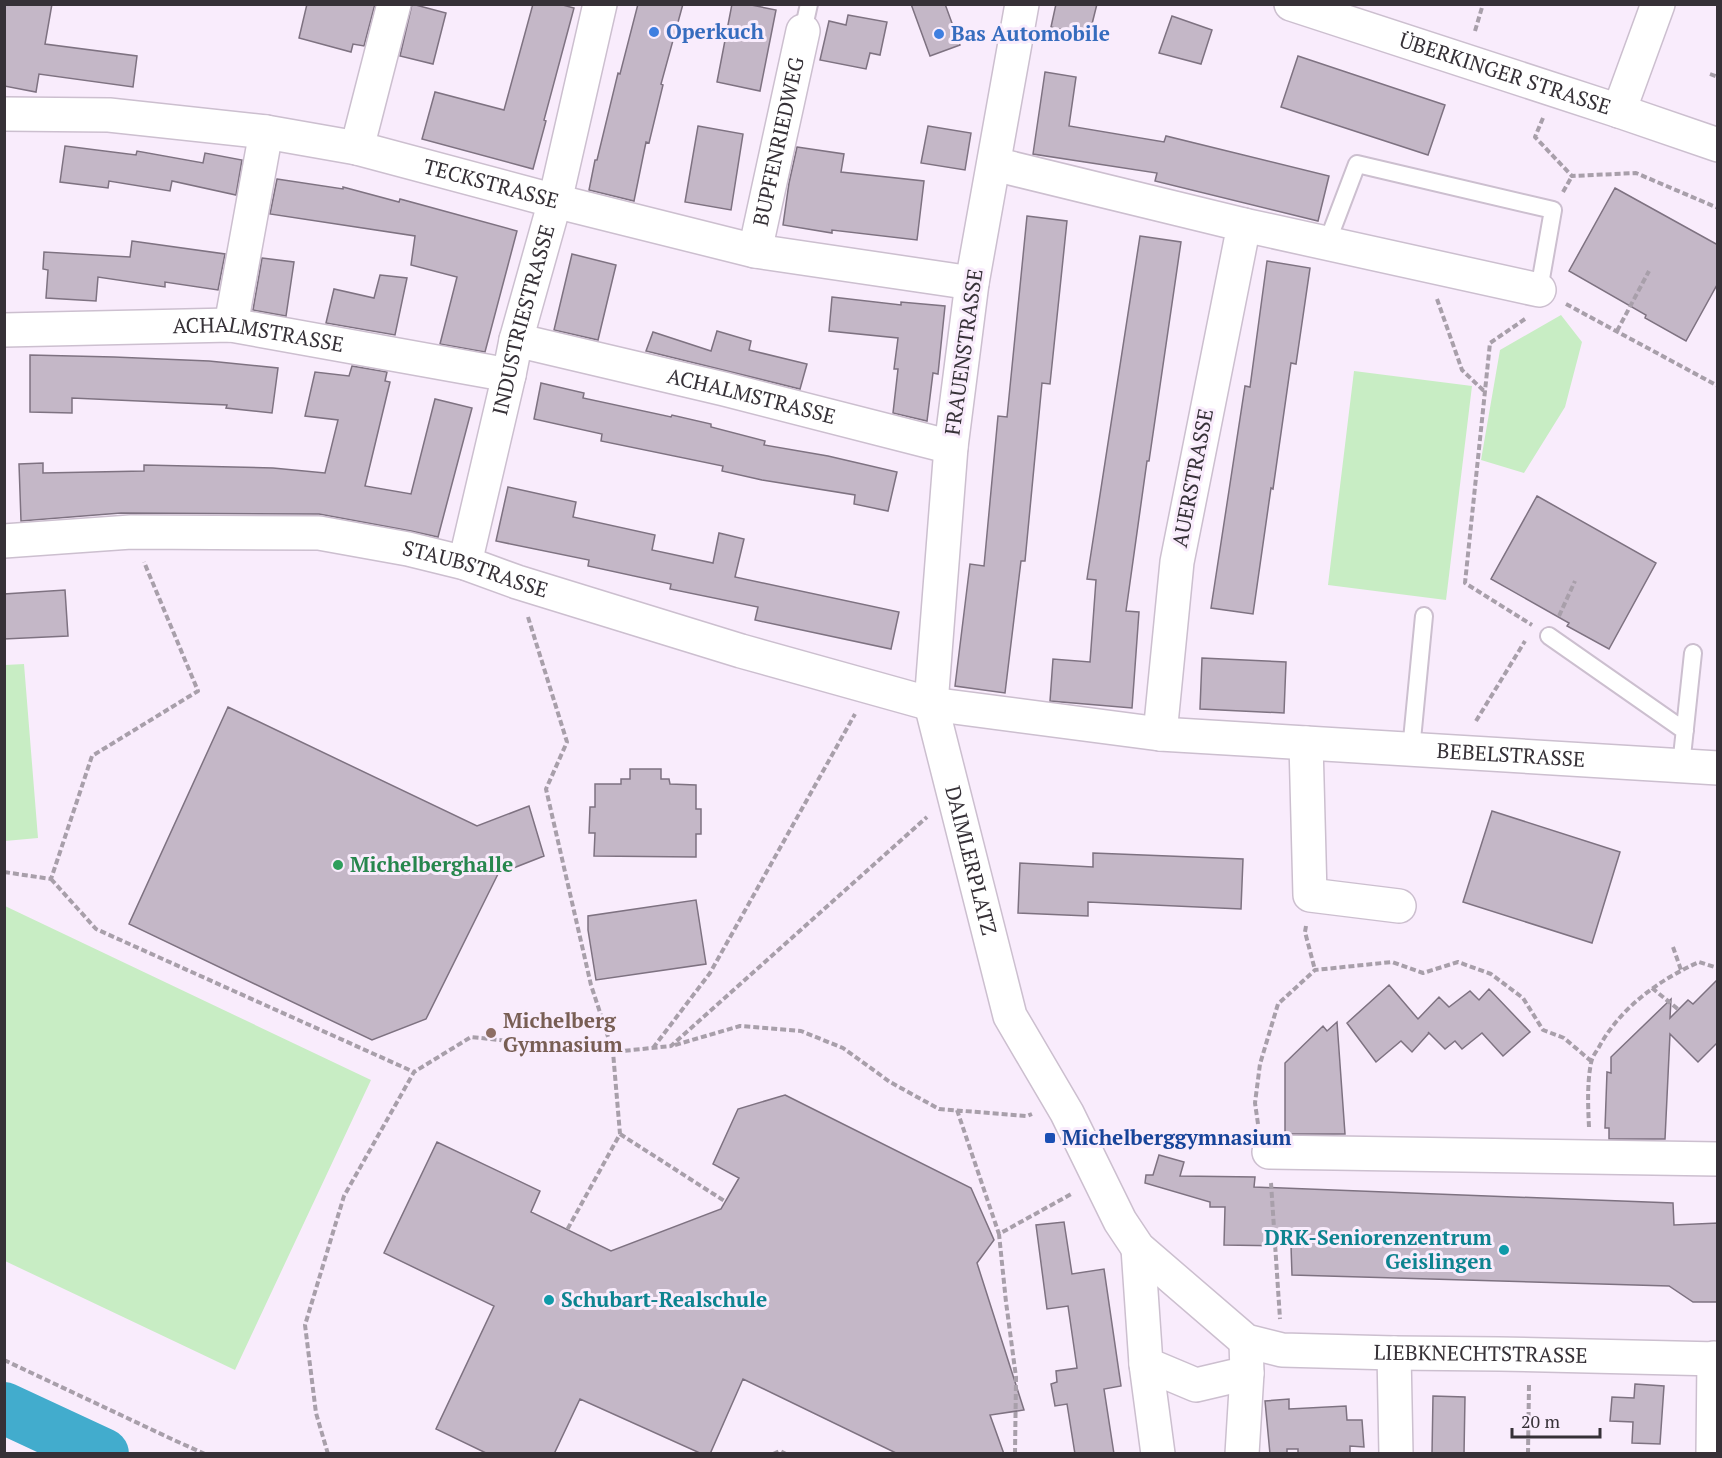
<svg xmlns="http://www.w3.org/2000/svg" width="1722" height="1458" font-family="'PT Serif',serif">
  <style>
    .green { fill: #c8edc4 }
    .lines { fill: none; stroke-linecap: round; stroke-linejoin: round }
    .river { stroke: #42accd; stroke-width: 52 }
    .building { fill: #c4b7c7; stroke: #7e7281; stroke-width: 1.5 }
    .service-casing { stroke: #ccbfcf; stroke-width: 20 }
    .minor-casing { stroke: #ccbfcf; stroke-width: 36 }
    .primary-casing { stroke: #ccbfcf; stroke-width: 36 }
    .path { stroke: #a89faa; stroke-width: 4; stroke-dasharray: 6 3; stroke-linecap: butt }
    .service { stroke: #fff; stroke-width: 16 }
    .minor { stroke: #fff; stroke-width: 33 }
    .primary { stroke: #fff; stroke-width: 33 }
    .shop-dot { fill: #3f7fe0; stroke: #f9ecfc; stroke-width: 2 }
    .leisure-dot { fill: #2e9e5b; stroke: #f9ecfc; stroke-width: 2 }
    .education-dot { fill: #8d6e63; stroke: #f9ecfc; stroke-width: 2 }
    .transit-dot { fill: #1a4fb4; stroke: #f9ecfc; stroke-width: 2 }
    .culture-dot { fill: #0f9aa8; stroke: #f9ecfc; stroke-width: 2 }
    .labels { text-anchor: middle; stroke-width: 6; stroke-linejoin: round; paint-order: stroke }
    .shop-label { font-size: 21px; font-weight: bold; fill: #366cbe; stroke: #f9ecfc; text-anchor: start }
    .street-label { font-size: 21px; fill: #363137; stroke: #f9ecfc }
    .leisure-label { font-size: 21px; font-weight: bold; fill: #27864d; stroke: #f9ecfc; text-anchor: start }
    .education-label { font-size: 21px; font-weight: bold; fill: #785e54; stroke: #f9ecfc; text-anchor: start }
    .transit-label { font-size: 21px; font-weight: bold; fill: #164399; stroke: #f9ecfc; text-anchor: start }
    .culture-label { font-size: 21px; font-weight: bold; fill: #0d838f; stroke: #f9ecfc; text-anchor: end }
  </style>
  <rect width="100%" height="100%" fill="#f9ecfc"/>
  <path class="green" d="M1561,315l21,27 -17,65 -41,66 -43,-13 19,-110z
    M1354,371l118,15 -26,214 -118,-15z
    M24,664l14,174 -33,3v-176z
    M5,906l366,174 -136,290 -230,-109z"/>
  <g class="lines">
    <path class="river" d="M4,1408l99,46"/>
  </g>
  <path class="building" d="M4,4h48l-7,40 92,12 -4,31 -94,-13 -3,18 -32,-6z
    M307,4h68l-11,42 -11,-2 -2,8 -52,-14z
    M412,4l34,9 -13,51 -33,-8z
    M533,4h26l15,4 -30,112 2,1 -13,48 -111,-30 13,-47 69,18z
    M638,4h45l-22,80 2,1 -14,58 -3,-1 -12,59 -45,-11 6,-30h2l21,-87 2,1z
    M732,4h14l30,6 -16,81 -43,-9z
    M911,4h34l15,41 -30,11z
    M1056,4h41l-8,32 -38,-9z
    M848,15l39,7 -7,33 -10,-2 -4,16 -46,-9 9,-39 17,4z
    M1172,16l40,14 -11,34 -42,-11z
    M1298,56l147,49 -17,50 -147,-48z
    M1045,72l31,5 -7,49 95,16 2,-6 163,40 -11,45 -163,-40 2,-8 -124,-19z
    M698,126l45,8 -12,76 -46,-8z
    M928,126l43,7 -6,37 -44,-7z
    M65,146l71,9 1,-4 66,12 2,-10 37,7 -6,35 -64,-14 -2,10 -61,-10 -1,7 -48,-6z
    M797,147l47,7 -3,18 83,9 -7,59 -85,-10v3l-49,-8 6,-42z
    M277,179l66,10v-2l56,15 1,-3 117,32 -32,121 -45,-8 17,-67 -46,-12 4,-29 -145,-22z
    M1615,188l103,57v38l-32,58 -41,-23 1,-3 -77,-44z
    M1027,216l40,5 -17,163 -8,-1 -17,178h-4l-16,132 -50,-7 15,-122 14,2 14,-150 9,1z
    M1140,236l41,6 -32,219h-2l-21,150 13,1 -7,96 -82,-7 3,-42 37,3 6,-82 -9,-1z
    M132,241l93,13 -7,36 -53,-8v5l-67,-10 -2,24 -50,-3 2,-28 -5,-1 1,-17 86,5z
    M572,254l44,11 -18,75 -44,-10z
    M262,258l32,4 -8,54 -33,-6z
    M1267,261l43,7 -14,96 -5,-1 -18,126 -2,-1 -18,126 -42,-6 34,-222 5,1z
    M380,275l27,3 -12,57 -69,-12 8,-34 40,9z
    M832,297l69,8v-3l44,4 -7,68 -5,-1 -6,48 -34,-8 5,-44h-4l4,-31 -69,-7z
    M717,331l34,10 -2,9 58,14 -7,25 -154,-38 7,-19 58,19z
    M30,355l84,2 95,4 69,7 -6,45 -46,-5 1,-3 -155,-7v15l-42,-1z
    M352,366l35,6 -2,9 5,1 -25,104 46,8 24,-95 37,9 -34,129 -27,-6 -92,-17 -198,-1 -100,8 -2,-57 24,-1v10l101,-2v-6l129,3 52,5 13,-53 -33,-4 10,-44 34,4z
    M541,383l43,10 -1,5 88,19 1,-2 39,9v3l54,14 -1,4 64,11 69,16 -9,39 -34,-7 1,-9 -93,-15 -40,-9 1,-5 -122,-25 1,-7 -68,-15z
    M508,487l68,15 -3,15 82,18 -3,15 61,13 6,-30 25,6 -9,38 164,35 -8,37 -136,-29 3,-13 -88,-18 1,-5 -83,-18 1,-6 -93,-19z
    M1537,496l119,67 -47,86 -42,-23 2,-3 -78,-44z
    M65,590l3,46 -64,3v-45z
    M1202,658l84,4 -2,51 -84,-4z
    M228,707l249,119 52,-20 15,50 -46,18 -72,145 -54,21 -243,-116z
    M630,769h31v10h8l1,5 26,1v24h5v25h-5v23l-102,-1 1,-23h-6l1,-26h5v-23h26v-5h9z
    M1492,811l128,41 -28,91 -129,-41z
    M1093,853l150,6 -2,50 -153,-7v14l-70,-3 2,-50 73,4z
    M696,900l10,64 -110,16 -8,-50v-14z
    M1718,979v63l-20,20 -28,-28 -5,105h-56v-11h-4l2,-56 4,1v-16l60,-58 -1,19 18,-18 5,4z
    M1389,985l29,34 21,-22 10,10 21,-16 9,9 10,-11 41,43 -27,24 -21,-23 -20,16 -7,-8 -10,8 -17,-17 1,1 -17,19 -11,-11 -25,21 -29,-39z
    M1337,1022l8,112h-60v-71l38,-37 4,5z
    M785,1095l186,93 23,52 -17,23 47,147 -34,5 14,39h-106l-155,-75 -33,75h-8l-122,-55 -26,55h-66l-52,-25 58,-123 -110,-53 53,-111 103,49 -9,21 80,39 110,-42 18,-31 -26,-14 25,-55z
    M1159,1155l25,7 -4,14 75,1 -1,10 419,16 1,22 44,-2v79h-25l-24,-16 -377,-11 -1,-29 -67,-1 1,-38h-15v-5l-65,-19 1,-8h7z
    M1064,1222l8,52 32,-5 17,117 -17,3 10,65h-39l-8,-50 -12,2 -4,-22 6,-2 -1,-11 21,-3 -9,-62 -21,3 -11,-84z
    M1635,1384l29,2 -4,58 -28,-1 1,-21 -23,-1 2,-24 22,1z
    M1433,1396l32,1 -1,57h-32z
    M1289,1399v10l57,-3 1,14h15l2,27 -14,-1v8h-52v-5h-11v5h-17l-5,-53z"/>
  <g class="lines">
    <defs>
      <path id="service" d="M803,31l6,-27
        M1327,243l30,-79 196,46 -14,80
        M1549,636l136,95
        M1411,750l13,-134
        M1681,766l12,-113"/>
      <g id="minor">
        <path id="s1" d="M1022,4l-50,279 -21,164 -20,257 79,312 57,97 53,108 18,27 108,93 36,9 112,3 105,1 219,5"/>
        <path d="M1619,111l39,-107"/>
        <path id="s2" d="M4,114l105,1 157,17 91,16 198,53 200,50 217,32"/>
        <path d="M357,148l37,-144"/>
        <path d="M994,164l250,61 -67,337 -17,172"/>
        <path d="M1244,225l295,65"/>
        <path id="s3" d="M755,251l48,-220"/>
        <path d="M231,325l35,-193"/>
        <path id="s4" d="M4,330l227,-5 278,50"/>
        <path id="s5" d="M516,340l208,49 227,58"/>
        <path id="s6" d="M4,541l127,-9 188,1 89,16 57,14 52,19 224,69 190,53 229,30 558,34"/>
        <path id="s7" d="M465,563l44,-188 7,-35 39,-139 45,-197"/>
        <path d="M1306,743l4,152 89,11"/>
        <path d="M1269,1152l449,7"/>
        <path d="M1138,1248l8,116 50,21 51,-12 -1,-32"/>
        <path d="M1394,1353l2,101"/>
        <path d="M1146,1364l12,90"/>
        <path d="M1242,1454l5,-81"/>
        <path d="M1713,1454l1,-96"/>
      </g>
      <g id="primary">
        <path id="s8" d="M1291,4l328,107 99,34"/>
      </g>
    </defs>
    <use href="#service" class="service-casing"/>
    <use href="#minor" class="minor-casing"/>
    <use href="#primary" class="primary-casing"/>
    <path class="path" d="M1475,31l8,-27
      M1710,74l8,3
      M1543,118l-8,19 37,39 64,-3 82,35
      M1563,192l9,-16
      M1437,299l25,71 23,22
      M1566,304l152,82
      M1525,319l-35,24 -25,240 67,42
      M1617,331l32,-60
      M1559,616l16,-35
      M528,617l39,125 -21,47 45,196 22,67 7,82 -53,96
      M1476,721l49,-80
      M4,872l47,7 41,-123 106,-65 -54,-129
      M51,879l45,50 318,143
      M1306,926l-1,6 10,38
      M1673,947l8,23
      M1652,988l27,22
      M675,1045l65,-19 61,5 42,17 47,34 49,27 88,7 5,-2
      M653,1048l57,-75 145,-259
      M957,1110l42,124
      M1258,1124l-3,-21 5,-39 18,-60 37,-34 77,-8 31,11 35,-11 33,12 32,24 20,32 21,8 27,23
      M1589,1127c-1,-21 -2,-43 2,-64 1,-6 5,-11 8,-16 22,-40 60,-67 100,-85l19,6
      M620,1134l106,68
      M1271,1183l9,136
      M4,1360l172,81 29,13
      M328,1454l-12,-41 -11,-88 39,-129 70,-124 57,-35 142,15 58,-6 256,-229
      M773,1454l7,-3 6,3
      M1015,1454l1,-77 -10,-75 -7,-68 74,-41
      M1528,1454l1,-69"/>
    <use href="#service" class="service"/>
    <use href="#minor" class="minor"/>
    <use href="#primary" class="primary"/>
  </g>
  <g class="shop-dot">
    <circle cx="654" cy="32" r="6"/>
    <circle cx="939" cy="34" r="6"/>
  </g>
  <circle class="leisure-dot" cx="338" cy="865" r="6"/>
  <circle class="education-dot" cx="491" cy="1033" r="6"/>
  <rect class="transit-dot" x="1044" y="1132" width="12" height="12" rx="3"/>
  <g class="culture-dot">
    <circle cx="1504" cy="1250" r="6"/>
    <circle cx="549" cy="1300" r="6"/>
  </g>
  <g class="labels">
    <g class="shop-label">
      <text x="666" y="39">Operkuch</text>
      <text x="951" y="41">Bas Automobile</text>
    </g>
    <g class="street-label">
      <text dy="7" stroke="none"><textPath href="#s8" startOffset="225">ÜBERKINGER STRASSE</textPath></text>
      <text dy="7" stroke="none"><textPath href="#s3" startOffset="112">BUPFENRIEDWEG</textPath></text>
      <text dy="7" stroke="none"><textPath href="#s2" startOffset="494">TECKSTRASSE</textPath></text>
      <text dy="7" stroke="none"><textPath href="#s7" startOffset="250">INDUSTRIESTRASSE</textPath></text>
      <text dy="7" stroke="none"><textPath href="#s4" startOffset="255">ACHALMSTRASSE</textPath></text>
      <text transform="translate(964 352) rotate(-82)" y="7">FRAUENSTRASSE</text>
      <text dy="7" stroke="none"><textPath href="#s5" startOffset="242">ACHALMSTRASSE</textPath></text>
      <text transform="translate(1193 478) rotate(-79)" y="7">AUERSTRASSE</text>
      <text dy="7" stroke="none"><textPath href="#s6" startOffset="476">STAUBSTRASSE</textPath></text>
      <text dy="7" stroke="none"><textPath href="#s6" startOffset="1534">BEBELSTRASSE</textPath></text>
      <text dy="7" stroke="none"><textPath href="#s1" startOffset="868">DAIMLERPLATZ</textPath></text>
      <text dy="7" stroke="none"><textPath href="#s1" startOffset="1672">LIEBKNECHTSTRASSE</textPath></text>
    </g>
    <g class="leisure-label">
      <text x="350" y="872">Michelberghalle</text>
    </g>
    <g class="education-label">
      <text x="503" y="1028">Michelberg<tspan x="503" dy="24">Gymnasium</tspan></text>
    </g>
    <g class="transit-label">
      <text x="1062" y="1145">Michelberggymnasium</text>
    </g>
    <g class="culture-label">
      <text x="1492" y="1245">DRK-Seniorenzentrum<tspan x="1492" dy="24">Geislingen</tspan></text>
      <text x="561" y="1307" text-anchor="start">Schubart-Realschule</text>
    </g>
  </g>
  <rect width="1722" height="1458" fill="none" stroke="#363137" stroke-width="12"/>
  <path d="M1512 1428v9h88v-9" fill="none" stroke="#363137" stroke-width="3"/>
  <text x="1521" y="1428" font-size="18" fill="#363137" stroke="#f9ecfc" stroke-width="4.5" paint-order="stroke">20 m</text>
</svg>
